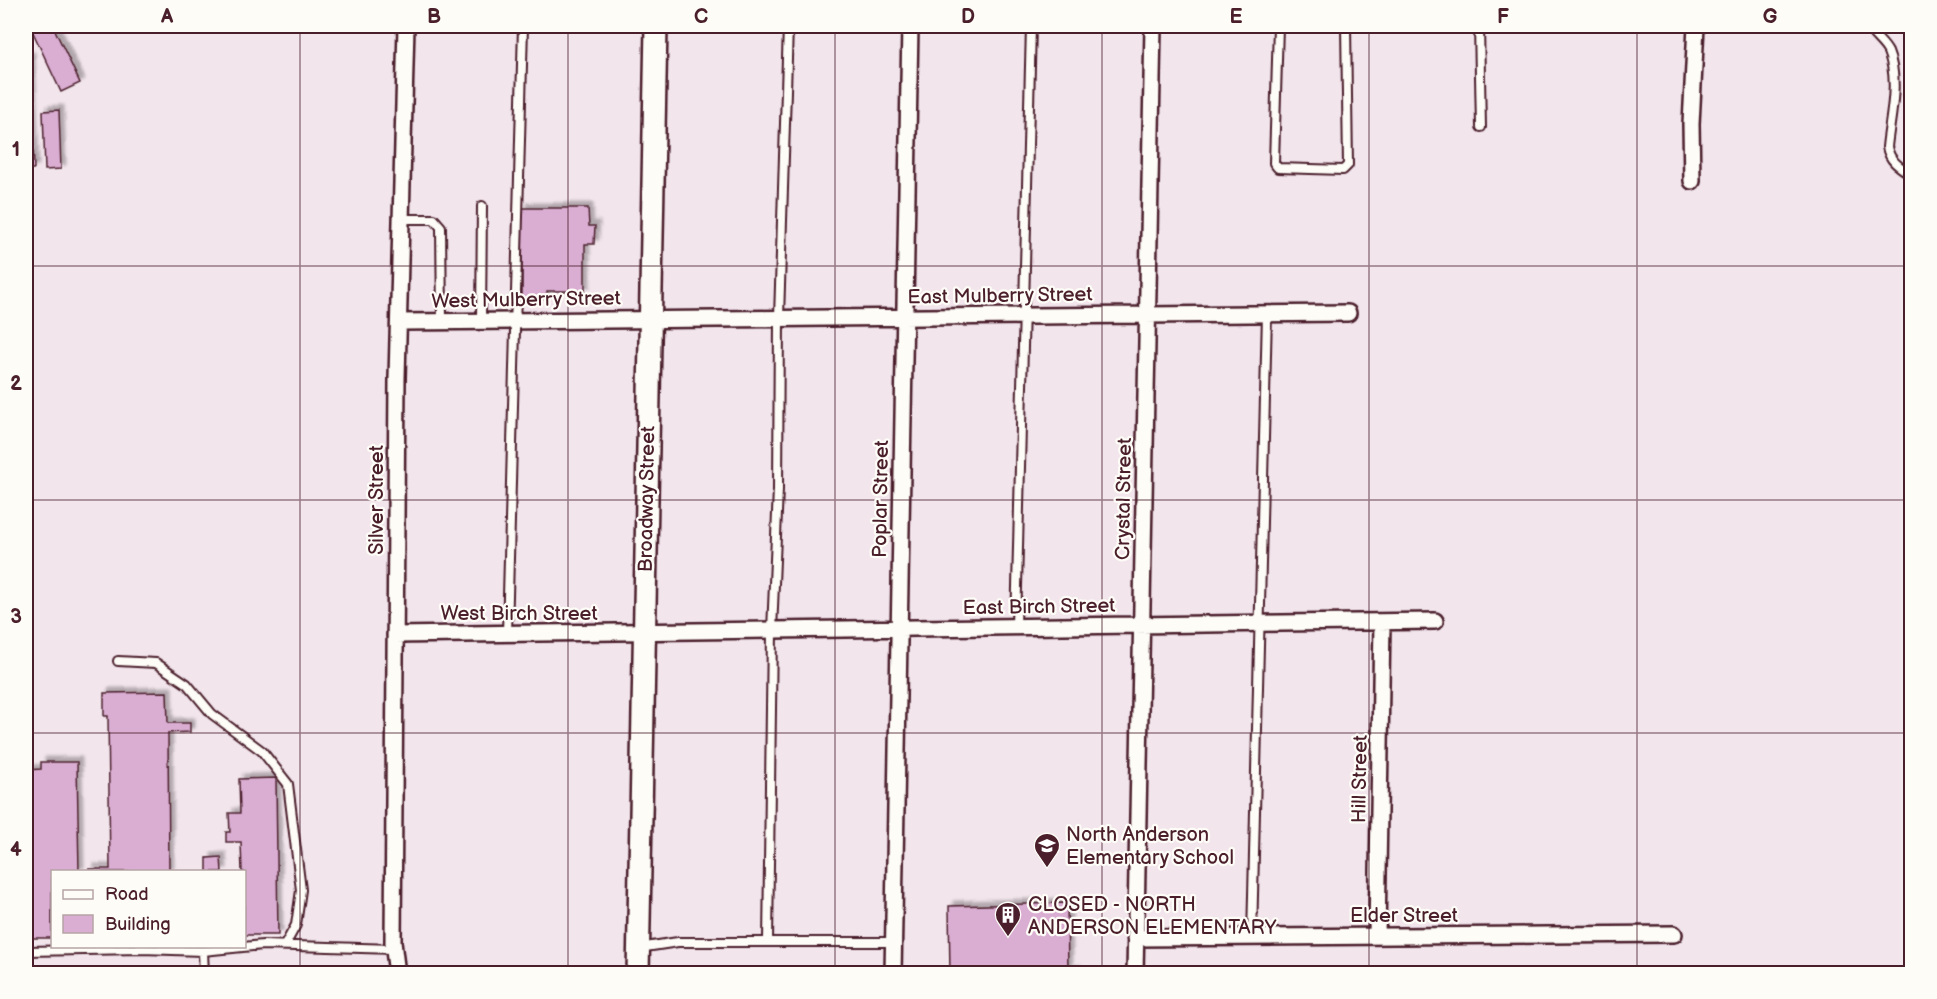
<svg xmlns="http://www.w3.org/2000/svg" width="1937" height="999" font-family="'Balsamiq Sans',sans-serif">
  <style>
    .building { fill: #daaed2; stroke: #4a1f2b; stroke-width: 1.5; filter: url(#shadow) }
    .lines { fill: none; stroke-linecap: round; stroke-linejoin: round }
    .service-casing { stroke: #4a1f2b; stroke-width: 12 }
    .minor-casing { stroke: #4a1f2b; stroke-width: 20 }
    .secondary-casing { stroke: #4a1f2b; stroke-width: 26 }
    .service { stroke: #fdfcf7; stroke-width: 8 }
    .minor { stroke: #fdfcf7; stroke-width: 15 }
    .secondary { stroke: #fdfcf7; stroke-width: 21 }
    .grid { fill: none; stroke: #4a1f2b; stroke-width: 1.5; stroke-opacity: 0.55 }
    .labels { text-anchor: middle; stroke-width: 4.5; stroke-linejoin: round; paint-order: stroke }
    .street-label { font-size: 20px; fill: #4a1f2b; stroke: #fdfcf7 }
    .poi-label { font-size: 20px; fill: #4a1f2b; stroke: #fdfcf7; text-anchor: start }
    .neatline { fill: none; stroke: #4a1f2b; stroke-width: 2 }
    .grid-label { font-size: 20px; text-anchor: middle; font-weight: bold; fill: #4a1f2b }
  </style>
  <defs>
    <filter id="shadow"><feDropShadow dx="4.5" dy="-4.5" stdDeviation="1.5" flood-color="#0004"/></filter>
  </defs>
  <rect width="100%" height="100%" fill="#f2e5ec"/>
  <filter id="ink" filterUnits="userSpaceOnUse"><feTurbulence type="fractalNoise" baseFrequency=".0167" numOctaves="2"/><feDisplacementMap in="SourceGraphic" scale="12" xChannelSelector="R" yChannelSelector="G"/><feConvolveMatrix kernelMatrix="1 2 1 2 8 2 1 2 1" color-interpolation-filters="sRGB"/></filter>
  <g filter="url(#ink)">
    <path class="building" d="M30,26h23l27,57 -19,9z
      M26,57h4l4,112h-8z
      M59,110l2,59 -16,1 -2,-59z
      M522,208h66l1,18h6l-1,18h-9v47h-38v8h-25z
      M167,692l1,31h22v9l-22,1 1,139h-79l-1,-3h21l-2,-153h-4v-23z
      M41,762h36l2,110h-27v66h-26v-168l15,-1z
      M276,778l2,157h-34v-63h-2l-1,-30h-15v-10h4l-1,-19h11l-1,-34z
      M221,857l1,15h-15v-14z
      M1067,903l1,67h8v4h-126l-1,-68z"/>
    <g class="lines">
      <defs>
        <path id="service" d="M1278,26l-4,137 4,5 65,2 5,-5 -2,-139
          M1479,26l2,101
          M1868,26c4,10 15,16 20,26 12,29 2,65 -1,95 3,15 13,20 25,28
          M401,219h33l7,8 1,94
          M481,321l1,-115
          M1016,627l15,-601
          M507,634l16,-608
          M118,661l38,2 31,21 25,30 50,37 26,33 13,106 -5,35 -11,20
          M1252,937l15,-624
          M768,942l4,-311 6,-142 1,-171 9,-292
          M639,948l39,-6h215
          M26,951l116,-2 61,2
          M204,974l-1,-23 60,-6 131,4"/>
        <path id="minor" d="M1692,181l-1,-57 5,-98
          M400,322l948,-9
          M395,635l1040,-14
          M1377,936l5,-314
          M1135,938l539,-4
          M397,974l-4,-32 4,-564 9,-352
          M893,974l17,-948
          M1135,974l18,-948"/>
        <path id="secondary" d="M638,974l18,-948"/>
      </defs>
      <use href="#service" class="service-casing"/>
      <use href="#minor" class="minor-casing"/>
      <use href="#secondary" class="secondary-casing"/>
      <use href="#service" class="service"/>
      <use href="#minor" class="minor"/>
      <use href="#secondary" class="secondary"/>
    </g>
  </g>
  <path class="grid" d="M300,26v948M568,26v948M835,26v948M1102,26v948M1369,26v948M1637,26v948M26,266h1886M26,500h1886M26,733h1886"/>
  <defs>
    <symbol id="school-pin" viewBox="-11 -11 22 30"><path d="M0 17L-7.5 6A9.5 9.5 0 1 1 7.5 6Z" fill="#4a1f2b" stroke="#fdfcf7"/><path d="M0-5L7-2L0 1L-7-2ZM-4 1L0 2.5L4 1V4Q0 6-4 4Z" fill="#fff"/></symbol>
    <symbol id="building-pin" viewBox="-11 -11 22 30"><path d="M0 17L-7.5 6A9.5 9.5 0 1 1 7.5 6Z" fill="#4a1f2b" stroke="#fdfcf7"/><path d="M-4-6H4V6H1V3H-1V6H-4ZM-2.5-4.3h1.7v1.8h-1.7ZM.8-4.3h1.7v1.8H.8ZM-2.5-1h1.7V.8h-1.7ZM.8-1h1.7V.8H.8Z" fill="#fff"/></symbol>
  </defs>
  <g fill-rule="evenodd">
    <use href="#school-pin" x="1032" y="831" width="30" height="40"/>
    <use href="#building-pin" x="993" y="900" width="30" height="40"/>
  </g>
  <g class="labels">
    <g class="street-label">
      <text transform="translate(1000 295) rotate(-1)" y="7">East Mulberry Street</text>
      <text transform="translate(526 299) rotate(-1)" y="7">West Mulberry Street</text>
      <text transform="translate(646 499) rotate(-89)" y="7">Broadway Street</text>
      <text transform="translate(880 499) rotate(-89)" y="7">Poplar Street</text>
      <text transform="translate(1123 499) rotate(-89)" y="7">Crystal Street</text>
      <text transform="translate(376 500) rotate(-90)" y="7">Silver Street</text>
      <text transform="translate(1039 606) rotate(-1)" y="7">East Birch Street</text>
      <text x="519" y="620">West Birch Street</text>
      <text transform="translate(1359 779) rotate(-89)" y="7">Hill Street</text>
      <text x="1404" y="922">Elder Street</text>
    </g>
    <g class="poi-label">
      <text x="1066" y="841">North Anderson<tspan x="1066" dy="23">Elementary School</tspan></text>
      <text x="1028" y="911">CLOSED - NORTH<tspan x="1028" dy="23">ANDERSON ELEMENTARY</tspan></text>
    </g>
  </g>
  <rect width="1937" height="999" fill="none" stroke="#fdfcf7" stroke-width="66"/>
  <rect x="51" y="870" width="195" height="78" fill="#fdfcf7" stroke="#b5a4a5" stroke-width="1.5"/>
  <rect x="63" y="890" width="30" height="9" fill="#fdfcf7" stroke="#b5a4a5" stroke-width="1.5"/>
  <text x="105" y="900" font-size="18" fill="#4a1f2b">Road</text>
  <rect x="63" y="915" width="30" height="18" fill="#daaed2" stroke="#b5a4a5" stroke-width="1.5"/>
  <text x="105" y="930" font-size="18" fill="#4a1f2b">Building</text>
  <rect x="33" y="33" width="1871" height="933" class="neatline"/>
  <g class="grid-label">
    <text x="167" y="23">A</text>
    <text x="434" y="23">B</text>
    <text x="701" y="23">C</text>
    <text x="968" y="23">D</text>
    <text x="1236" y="23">E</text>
    <text x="1503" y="23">F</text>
    <text x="1770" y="23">G</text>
    <text x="16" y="156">1</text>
    <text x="16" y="390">2</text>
    <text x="16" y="623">3</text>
    <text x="16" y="856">4</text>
  </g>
</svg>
